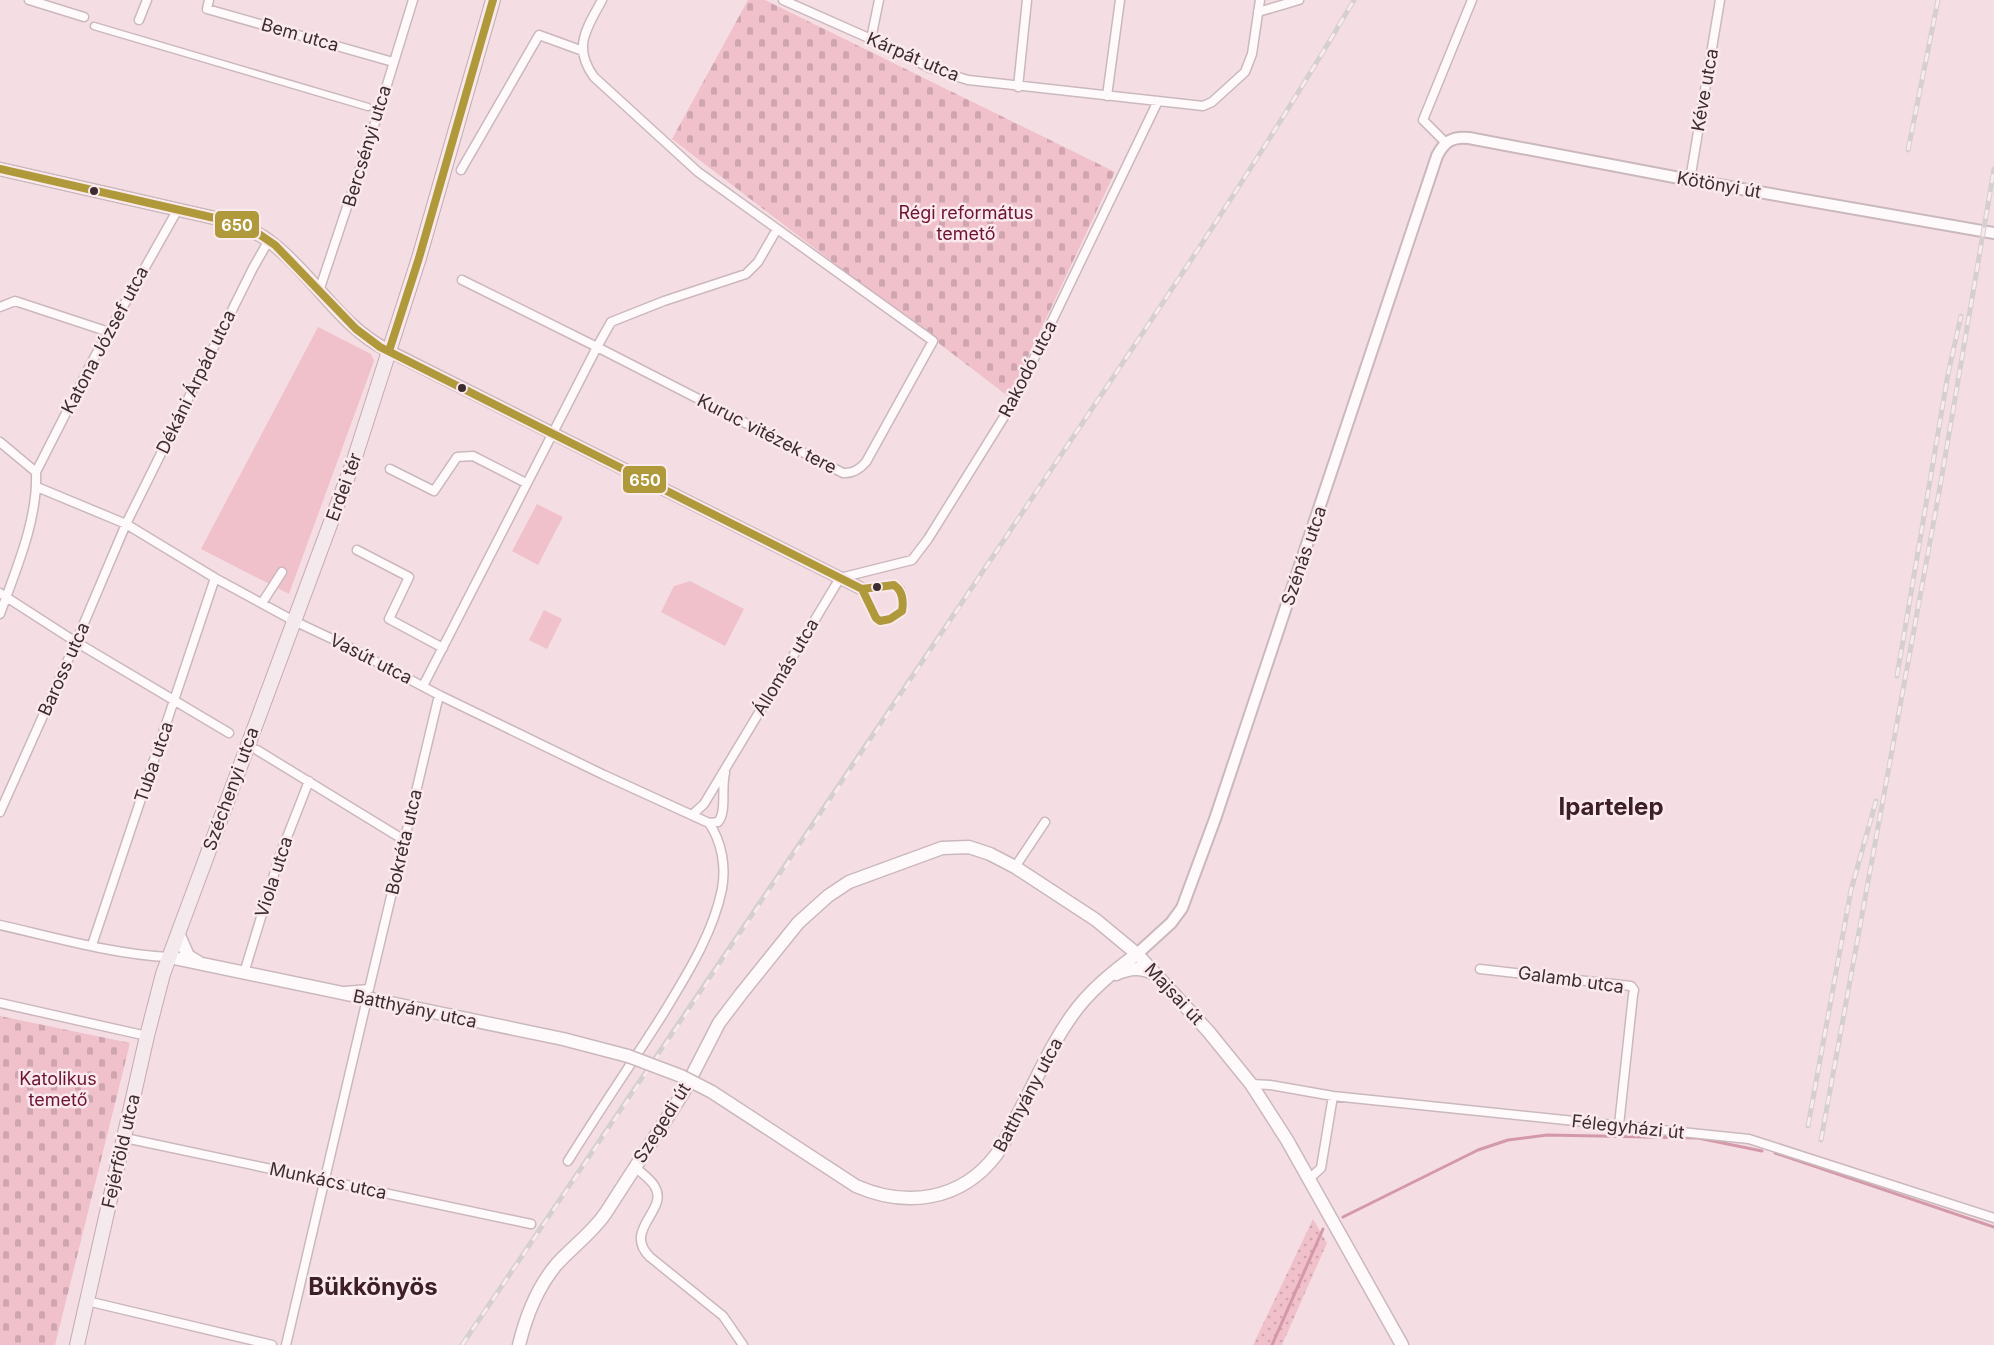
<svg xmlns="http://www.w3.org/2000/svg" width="1994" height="1345" font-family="Inter,sans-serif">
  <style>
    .grass { fill: url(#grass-dots) }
    .cemetery { fill: url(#cemetery-stones) }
    .park { fill: #f0c0cb }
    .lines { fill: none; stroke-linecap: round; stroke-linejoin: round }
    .stream { stroke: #d499a8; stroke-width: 3 }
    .pedestrian-casing { stroke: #cab8bc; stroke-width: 9 }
    .minor-casing { stroke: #cab8bc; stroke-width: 11 }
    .tertiary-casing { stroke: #cab8bc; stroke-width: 14 }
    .secondary-casing { stroke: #cab8bc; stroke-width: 15 }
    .primary-casing { stroke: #c4aab0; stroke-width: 16 }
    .pedestrian { stroke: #fefafb; stroke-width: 6 }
    .minor { stroke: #fefafb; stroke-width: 8 }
    .tertiary { stroke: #fefafb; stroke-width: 10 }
    .secondary { stroke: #fefafb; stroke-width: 12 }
    .primary { stroke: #f4e9ec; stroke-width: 14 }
    .rail-casing { stroke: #d5cfcf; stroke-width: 5 }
    .rail { stroke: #fae9ed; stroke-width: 3; stroke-dasharray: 9; stroke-linecap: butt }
    .secondary-bridge-casing { stroke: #cab8bc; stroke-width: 15; stroke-linecap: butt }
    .secondary-bridge { stroke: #fefafb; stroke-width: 12 }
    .bus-1-casing { stroke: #fae9ed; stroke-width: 12 }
    .bus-1 { stroke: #af993b; stroke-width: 8 }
    .bus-dot { fill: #3c2c2f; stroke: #fae9ed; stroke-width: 2 }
    .labels { text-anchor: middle; stroke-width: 5; stroke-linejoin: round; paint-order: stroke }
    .street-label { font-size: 18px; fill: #3c2c2f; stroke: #fae9ed }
    .park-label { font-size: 18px; fill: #6c1334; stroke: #fae9ed }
    .district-label { font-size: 24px; font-weight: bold; fill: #3d2027; stroke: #fae9ed }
    .line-badge { stroke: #fae9ed; stroke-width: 2 }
    .badge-label { font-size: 16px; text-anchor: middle; font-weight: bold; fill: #fff }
  </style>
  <defs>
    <pattern id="grass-dots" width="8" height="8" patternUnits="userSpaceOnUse" patternTransform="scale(1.5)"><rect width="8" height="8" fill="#f0c0cb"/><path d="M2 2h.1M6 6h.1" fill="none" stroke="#cfa5af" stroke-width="1.8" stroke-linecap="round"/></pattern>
    <pattern id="cemetery-stones" width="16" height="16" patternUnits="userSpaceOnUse" patternTransform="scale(1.5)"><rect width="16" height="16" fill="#f0c0cb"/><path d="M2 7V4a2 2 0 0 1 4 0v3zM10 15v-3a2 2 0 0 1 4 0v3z" fill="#cfa5af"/></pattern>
  </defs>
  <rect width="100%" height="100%" fill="#f5dee3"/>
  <path class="grass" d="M1313,1219l14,24 -45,102h-29z"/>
  <path class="cemetery" d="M748,0h17l350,172 -106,225 -337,-258z
    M0,1016l130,27 -75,302h-55z"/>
  <path class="park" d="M318,327l53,27 3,7 -85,233 -88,-45z
    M537,504l26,13 -25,48 -26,-14z
    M690,581l54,28 -19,37 -64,-34 13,-26z
    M544,610l18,9 -15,30 -18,-9z"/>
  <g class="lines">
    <path class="stream" d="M1775,1153l219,74
      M1343,1217l135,-67 30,-10 39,-5 151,3 64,13
      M1272,1345l51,-116"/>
    <defs>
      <path id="pedestrian" d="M94,26l274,81"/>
      <path id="minor" d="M29,0l55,17
        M209,0l-2,9 186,53
        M602,0c-15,28 -30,47 -8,77l104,95 235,169 -67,121c-6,7 -13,12 -23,11l-246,-126 14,-25 53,-21 82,-27 12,-12 19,-33
        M783,0l88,39 59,29 38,12 235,26 9,-4 33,-30 7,-18 8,-54
        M1258,12l41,-12
        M139,20l8,-20
        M871,39l8,-39
        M1018,87l9,-87
        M1107,96l13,-96
        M1445,142l-22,-22 49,-120
        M461,170l78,-135 44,16
        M1690,180l30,-180
        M319,291l59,-177 35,-114
        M0,307l15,-6 94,31
        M0,442l36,30
        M390,469l44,22 23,-34 16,-1 53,27
        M37,487l89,37 89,54 79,43 49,23 96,51 165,80 105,48
        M357,550l52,27 -20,42 54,29
        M894,585c10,5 10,16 8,26l-12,8 -10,2 -4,-3 -14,-29z
        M0,593l76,49 153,91
        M262,603l20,-31
        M0,614c16,-45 38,-94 36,-142l58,-114 84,-149
        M423,686l174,-339 -135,-67
        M257,750l147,90
        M0,812l76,-170 50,-118 127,-256 16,-28
        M692,815l12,-11 136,-226 72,-18 16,-21 84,-135 146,-303
        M709,823l9,-1c9,-10 3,-34 7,-49
        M1015,867l30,-45
        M0,925c53,12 116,30 169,32
        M92,945l123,-367
        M1480,969l151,17 3,4 -1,5 -14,130
        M244,973l36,-118 29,-74
        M345,991l24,-2 70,-294
        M0,1003l147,33
        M1251,1084l19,1 63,11 416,43 245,79
        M125,1138l406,86
        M568,1161c31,-50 64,-98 95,-147 23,-38 50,-80 59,-125 4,-22 0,-47 -13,-66
        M635,1167c6,6 16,12 20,20 14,23 -33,43 -5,70l73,59 20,29
        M1309,1179l12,-11 12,-72
        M87,1301l185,44
        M286,1345l81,-346"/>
      <path id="tertiary" d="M389,351l473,238
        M1137,954l34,-31 11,-15 33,-89 222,-663c7,-14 15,-20 32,-18l221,42 304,53"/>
      <path id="secondary" d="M0,169l219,50c20,6 38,12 54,25 42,33 67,83 116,107
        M178,933l10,23 10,6
        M169,957l394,82 65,17
        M1116,974c14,-6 25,-7 38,0
        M712,1092l144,94c50,22 105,15 140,-31 9,-12 15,-27 22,-41 18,-33 33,-70 55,-100 17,-24 41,-43 64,-60
        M519,1345c7,-29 18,-57 37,-80 16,-18 35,-31 49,-51l78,-121 36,-70 22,-29 57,-71 30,-27 21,-14 93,-34 27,-1 21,7 25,13 81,53 41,34 71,77 43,53 36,56 115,205"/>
      <path id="primary" d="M77,1345l70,-309 16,-62 191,-514 65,-202 74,-258"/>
    </defs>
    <use href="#pedestrian" class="pedestrian-casing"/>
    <use href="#minor" class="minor-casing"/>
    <use href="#tertiary" class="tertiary-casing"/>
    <use href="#secondary" class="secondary-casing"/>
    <use href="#primary" class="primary-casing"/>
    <use href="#pedestrian" class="pedestrian"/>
    <use href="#minor" class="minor"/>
    <use href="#tertiary" class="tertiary"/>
    <use href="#secondary" class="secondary"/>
    <use href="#primary" class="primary"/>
    <defs>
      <path id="rail" d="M1908,150l30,-150
        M1897,676l51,-302 13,-58
        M1808,1126l43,-236 25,-89
        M1821,1140l119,-653 54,-318
        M462,1345c184,-271 367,-542 548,-814 117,-175 237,-349 344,-531"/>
    </defs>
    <use href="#rail" class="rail-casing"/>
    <use href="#rail" class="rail"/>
    <defs>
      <path id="secondary-bridge" d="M628,1056l53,20 31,16"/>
    </defs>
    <use href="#secondary-bridge" class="secondary-bridge-casing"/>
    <use href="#secondary-bridge" class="secondary-bridge"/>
    <defs>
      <path id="bus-1" d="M0,169l219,50 34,11 22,15 81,84 24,18 482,242
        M389,351l30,-93 74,-258
        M894,585c9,6 10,15 8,26l-12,8 -10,2 -4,-3 -14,-29z"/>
    </defs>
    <use href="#bus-1" class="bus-1-casing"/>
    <use href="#bus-1" class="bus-1"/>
  </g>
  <g class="bus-dot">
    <circle cx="94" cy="191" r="5"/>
    <circle cx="462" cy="388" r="5"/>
    <circle cx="877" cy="587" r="5"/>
  </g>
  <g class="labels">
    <g class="street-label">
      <text transform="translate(300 35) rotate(16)" y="6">Bem utca</text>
      <text transform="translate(913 57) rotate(23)" y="6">Kárpát utca</text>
      <text transform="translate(1705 90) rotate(-80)" y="6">Kéve utca</text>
      <text transform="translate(367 146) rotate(-73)" y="6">Bercsényi utca</text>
      <text transform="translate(1719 185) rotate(10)" y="6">Kötönyi út</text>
      <text transform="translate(105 340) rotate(-62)" y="6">Katona József utca</text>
      <text transform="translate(1028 369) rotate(-63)" y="6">Rakodó utca</text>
      <text transform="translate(196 382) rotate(-64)" y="6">Dékáni Árpád utca</text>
      <text transform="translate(767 434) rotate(27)" y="6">Kuruc vitézek tere</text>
      <text transform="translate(344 487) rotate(-70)" y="6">Erdei tér</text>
      <text transform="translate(1304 556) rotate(-71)" y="6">Szénás utca</text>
      <text transform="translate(371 659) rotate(27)" y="6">Vasút utca</text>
      <text transform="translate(786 667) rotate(-59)" y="6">Állomás utca</text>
      <text transform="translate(64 669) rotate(-66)" y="6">Baross utca</text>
      <text transform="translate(154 762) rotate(-71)" y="6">Tuba utca</text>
      <text transform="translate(231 789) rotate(-70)" y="6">Széchenyi utca</text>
      <text transform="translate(404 842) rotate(-77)" y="6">Bokréta utca</text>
      <text transform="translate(274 877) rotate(-72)" y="6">Viola utca</text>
      <text transform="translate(1571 980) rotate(8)" y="6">Galamb utca</text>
      <text transform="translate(1174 994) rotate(47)" y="6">Majsai út</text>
      <text transform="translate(415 1009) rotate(12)" y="6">Batthyány utca</text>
      <text transform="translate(1028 1095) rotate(-62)" y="6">Batthyány utca</text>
      <text transform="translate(662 1123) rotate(-58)" y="6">Szegedi út</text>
      <text transform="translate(1628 1127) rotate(6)" y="6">Félegyházi út</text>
      <text transform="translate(121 1151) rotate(-77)" y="6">Fejérföld utca</text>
      <text transform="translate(328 1181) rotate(12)" y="6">Munkács utca</text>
    </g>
    <g class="park-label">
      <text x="966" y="219">Régi református<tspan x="966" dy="21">temető</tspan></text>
      <text x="58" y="1085">Katolikus<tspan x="58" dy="21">temető</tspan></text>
    </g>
    <g class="district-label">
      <text x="1611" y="815">Ipartelep</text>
      <text x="373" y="1295">Bükkönyös</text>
    </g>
  </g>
  <g class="line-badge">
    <rect x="214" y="210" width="46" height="29" rx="6" fill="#af993b"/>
    <rect x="622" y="465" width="45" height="29" rx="6" fill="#af993b"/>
  </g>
  <g class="badge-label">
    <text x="237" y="231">650</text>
    <text x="645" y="486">650</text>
  </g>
</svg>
